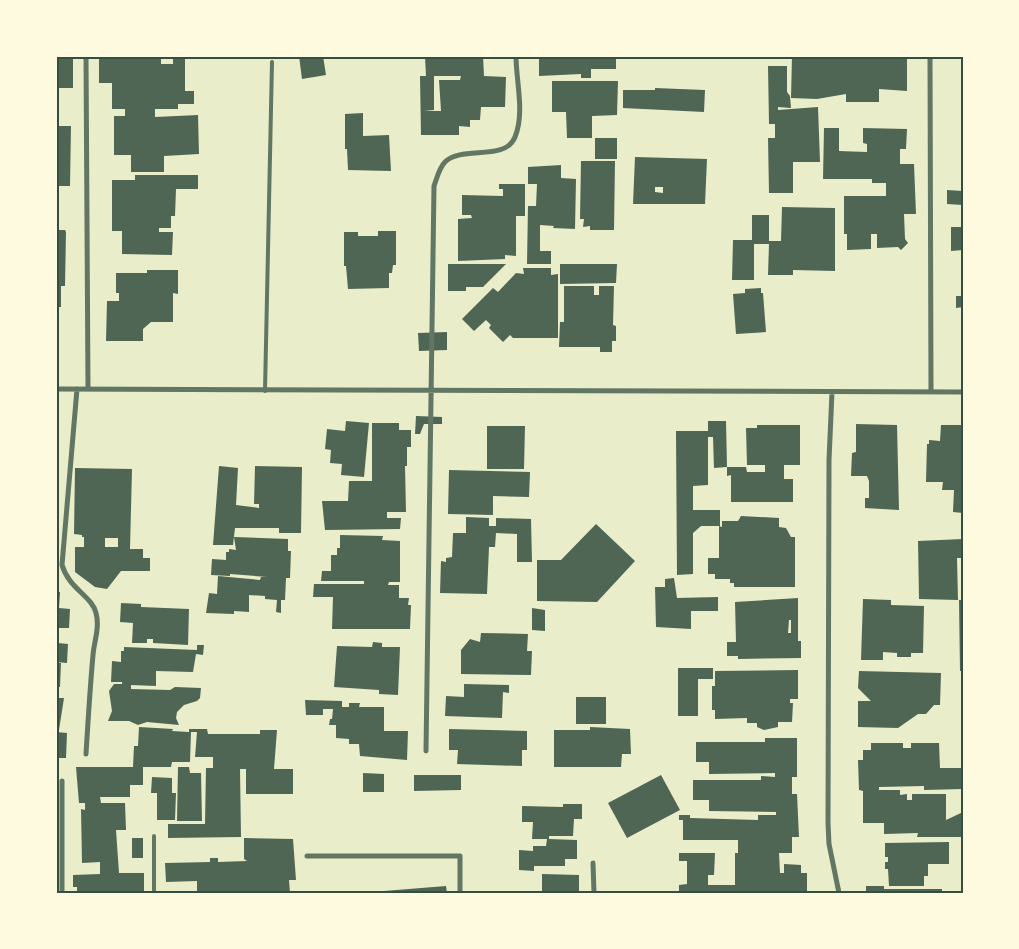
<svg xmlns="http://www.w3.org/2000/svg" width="1019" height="949" font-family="'Varela Round',sans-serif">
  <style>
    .building { fill: #4f6655; fill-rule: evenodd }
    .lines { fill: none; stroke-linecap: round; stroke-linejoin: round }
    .service { stroke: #617663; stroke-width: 4 }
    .minor { stroke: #617663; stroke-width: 5 }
    .neatline { fill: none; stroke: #344e41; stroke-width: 2 }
  </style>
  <rect width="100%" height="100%" fill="#e9edc9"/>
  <path class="building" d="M56,56h17v32h-17z
    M299,56h24l3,19 -24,4z
    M425,56h58l1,20 22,1 -1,30h-24l-1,13h-10v7l-11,-1v9h-38l-1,-59h6zM434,76h27l-1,4h-21l2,31h-17l10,-1z
    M539,56h77v13h-25v9h-10v-4l-42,2z
    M792,56h115v35l-28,-2v13h-33v-8l-29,5 -26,-1z
    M99,59h62v5h12v-5h12v32h9v13h-16v5h-23v8l43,-2 1,39 -35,2v16h-33v-17h-17v-39h11v-7h-13v-26h-13z
    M768,66h19v26l3,4 1,12 -13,-1v3l40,-3 2,55h-27v31h-24l-1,-55h7v-14h-6z
    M552,81h66l-1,34 -25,1v22h-25l-1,-26h-14z
    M655,88l50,2 -1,22 -81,-4v-18h32z
    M363,113v23l26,-1 2,36 -43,-1 -1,-21h-2v-35z
    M56,126h15l-1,60h-14z
    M824,128h15v23l28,1v-8l-4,-1v-15l44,1 -1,20h-6v15h14l2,50h-12l1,25 3,4 -7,7 -3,-3 -21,1v-14h-6v15l-24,1v-16h-3v-38h42v-13h-14v-4h-49z
    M595,138h22v21h-22z
    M635,157l72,2 -2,45h-72zM655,187h8v6l-8,-1z
    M581,161h34l-1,69h-24v-4l-7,1 1,-8h-4z
    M561,165v13l15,1 -1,50 -22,-1 1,-2 -14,-1v26h11v13h-24l1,-58h8l1,-22h-9v-17z
    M135,175h63v14h-22l-1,27h-4v12h-12v4h14l-1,23 -50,-1v-23h-10v-51h23z
    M499,184h26v32h-9v40l-11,-1v4l-47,2v-42l14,-1 -1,-3h-9v-20l41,1v-7h-4z
    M947,190l16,1v14l-16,-1z
    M782,207l53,1v63l-42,-1v5h-25l1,-31h-15v36h-22l1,-40h19v-25h17v26h12z
    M951,227h12v23l-12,1z
    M56,230h9l1,2 -1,54h-4v21h-5z
    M378,231h18v34h-3l-1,8h-3v15l-41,1 -2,-23h-2v-34h14v4h20z
    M448,264h58l-23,23h-17v4h-18z
    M560,264h57l-1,19 -56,1z
    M523,268h28v7l7,-1v64h-45l-3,-3 -7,7 -14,-14 2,-3 -5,-5 -12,11 -12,-12 31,-31 5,4 18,-19 8,1z
    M147,270h31v24l-5,-1v29h-22l-8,7v12h-37l1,-40h12v-8h-3v-20h31z
    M564,286h30v9h5v-9h15l-1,39 3,1v15h-4v11h-12v-5h-41l1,-25h4z
    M761,288v5h2l3,39 -30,2 -3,-40 12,-1v-4z
    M956,296h7v11l-7,1z
    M447,332v18l-28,1 -1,-18z
    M416,416l26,1v7h-18l-4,10h-5z
    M346,421l23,2 -5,54 -23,-2 1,-11 -12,-1 1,-13 -6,-1 2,-20 18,2z
    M708,421h18l1,46h19l1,5h18v-7h-18l-1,-37h11v-3h43v40h-16v14h9v23h-62v-27l-4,1v-9l-13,1 -1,-31h-5v48l-15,1v24h27v16h-19l-8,7v41l-16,1 -1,-144h32z
    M372,423h27v7h12v17h-4v19h-2l1,46h-19v6h14l-1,11 -75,1 -3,-29h26l1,-20h23z
    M856,424l41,1 2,85 -34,-2v-10h4v-17l-2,-5h-16l1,-23 4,-1z
    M941,425h20l2,88 -10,-1 1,-22h-12l1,-8h-17l1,-38h2v-4l11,1z
    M487,426h38l-1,43h-37z
    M219,466l19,2 -2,37 23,3v-4h-5l1,-38 47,1 -1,66h-22v-5h-44l-2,17h-20z
    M75,468l57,1 -2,80h13v9h7v13h-29l-14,18 -12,-2 -20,-15v-25h9v-10h-2v-2l-8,-1zM105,538h13v9h-13z
    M449,470l81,2 -1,25 -36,-1v19l-45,-1z
    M741,516l38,2v9l7,1 5,9h4v50h-61v-4h-4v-4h-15v-5h-7v-16h11v-32l3,1v-6h16z
    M466,517l23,1v8h7v-8l35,1 1,43h-15v-28l-21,-1 -1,14h-6l-2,47 -47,-1 1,-32 5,1v-4l6,-1 1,-24h13z
    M596,524l39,37 -38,41 -60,-1v-41h24z
    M340,535l43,1 -1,4 18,1v41h-11l-1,3h11v13h10l-1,7h3l-1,24h-78l1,-32h-20l1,-13h50v-3h-43l1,-10h9v-16h6v-7h3z
    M234,537l54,2v12h3l-1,27h-4l-1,22h-4v13l-5,-1 1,-12 -12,-1v-3l-16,-1v17l-15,-1v3l-28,-1 3,-20 8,1 1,-18 42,4 1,-3h6l-37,-3v2l-19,-1 1,-16 14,1v-8h3v-3l7,1z
    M963,539v19h-6l1,42 -39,-1 -1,-58z
    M674,578l3,20 41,-1v14h-27v18l-35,-2 -1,-40h10v-8z
    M56,592h4l-1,16 11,1 -1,19h-10l-1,15 10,1 -1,19 -11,-1z
    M798,598v43h3v17l-63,1v-3h-11v-14h9l-1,-40zM789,620h2v13h-3z
    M863,599l28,1v5l33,1 -1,47h-12v4h-14v-4l-14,-1v8h-22z
    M959,600h4v71h-3z
    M121,603l20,1v3l48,2 -1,36 -35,-2v-4h-6v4h-15l1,-20 -13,-1z
    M532,608l13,2v21l-13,-1z
    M481,633l47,1 -1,17h5l-1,24 -70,-1v-24l9,-11 10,3z
    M373,642l9,1v4h18l-2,48 -19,-1v-4l-45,-3 3,-41 35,1z
    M197,645h7l-1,10 -7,-1 -3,18 -37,-1v15l-25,-1v4l39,1 5,-3 26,1 -1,10 -3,3 -13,4 -7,7 -1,6 3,7 -32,-3 -9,3 -9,-4h-21l4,-10 -3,-20 5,-7h8v-2h-11l1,-21 9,1v-11h3v-4l73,3z
    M56,663h5l-1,24h-4z
    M678,668h35v11h-15v37h-20z
    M798,670v29h-8v4h3l-1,19h-14v5l-14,3 -7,-3v-4h-10v-5l-32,1v-9h-3v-24h3v-15z
    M859,671l82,2 -1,32h-6l-8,9h-8l-20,14 -40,-1v-26h13l-13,-13z
    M464,684l45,1v8l-6,-1 -1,26 -57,-2 1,-20 18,1z
    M576,697h30v27h-30z
    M56,698h8l-5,32h-3z
    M305,700l37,1v6h7v-4h11l-1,4h25v24h24l-1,29 -47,-4 -1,-12h-10v-5l-13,-1v-13h-7l1,-6h2l1,-10h-10v6h-17z
    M139,727l34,2 -1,2 17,1v-3h18l1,5h52v-4h17l-3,39h19v25h-47v-25h-6l1,68 -73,1v-14h37l1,-56h7v-11h-18l2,-25h-6l-1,30h-18l-1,5h-28v18h-13v12h-30l1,6h24l1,27h-10l3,43h25v20h-67v-6h-4v-12l27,-1v-12l-18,1 -1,-54 4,1v-7h-6l-3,-36h57l1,-21h4z
    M590,727l40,2 1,25h-9l-1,13h-67v-37h36z
    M449,729l78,2v19h-5v16l-65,-2 1,-14h-9z
    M56,732l11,1 -1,25h-10z
    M765,738h32v39h-5v17h5l2,43h-7v16h-13l1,20h4v-9l17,1v8h6v20l-128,-1v-7l8,-1v-23h-8v-8h36l-1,22h-6v10h27v-32h3v-13h-55v-20h-4v-5h11v3l68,2v-5h18v-3l-67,-1v-11h-16v-20h68v-4l14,1v-4l-66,1v-12h-13v-20h69z
    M871,743h32v5h8v-5h28l1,25h23v21l-39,1v-4l-45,1v3h21v5l7,-1v6h5v-6h34v26l17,-8v25h-46l1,-4 -34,1v-11h-21v-32l-4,-1 -1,-30h5v-10h8z
    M178,767h11l1,6h11l1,48h-25z
    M363,773l21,1v18h-21z
    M414,775h47v15l-47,1z
    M661,775l19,35 -53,28 -19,-35z
    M152,777l20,1v15h4l-1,27h-18v-27h-6z
    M563,804h19v15h-8l-1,17h-24v3l28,1v19h-12v7h-31v5l-15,-1v-20l14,1v-5h13l1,-7h-15l1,-17h-11v-16l41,1z
    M132,838h11v20h-11z
    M244,838l49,1 3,41h-7l1,13h-93v-12l-31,1 -1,-19 45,-1v-4h8v4l29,-1 -3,-2z
    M949,842v22h-21v12h-4v10h-35l-1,-17h-3v-7h3v-5h-3v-14z
    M542,874l37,1v18h-37z
    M446,886l1,7h-63v-2z
    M866,886h18v3h58v4h-76z"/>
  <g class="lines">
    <path class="service" d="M265,391l7,-329
      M154,893v-57"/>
    <path class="minor" d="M86,56l2,333
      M930,56l1,335
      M56,389l907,3
      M77,389l-15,176c7,24 30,31 34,48 4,14 -2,29 -3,42 -3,33 -5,66 -7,99
      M832,392l-3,68 -1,363 1,21 10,49
      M426,751l8,-565c3,-8 5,-18 11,-24 17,-17 60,0 70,-25 10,-24 1,-56 1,-81
      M62,781v112
      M307,856h153v37
      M593,863l1,30"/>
  </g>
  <rect width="1019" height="949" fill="none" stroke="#fefae0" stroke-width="115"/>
  <rect x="58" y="58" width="904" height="834" class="neatline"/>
</svg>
